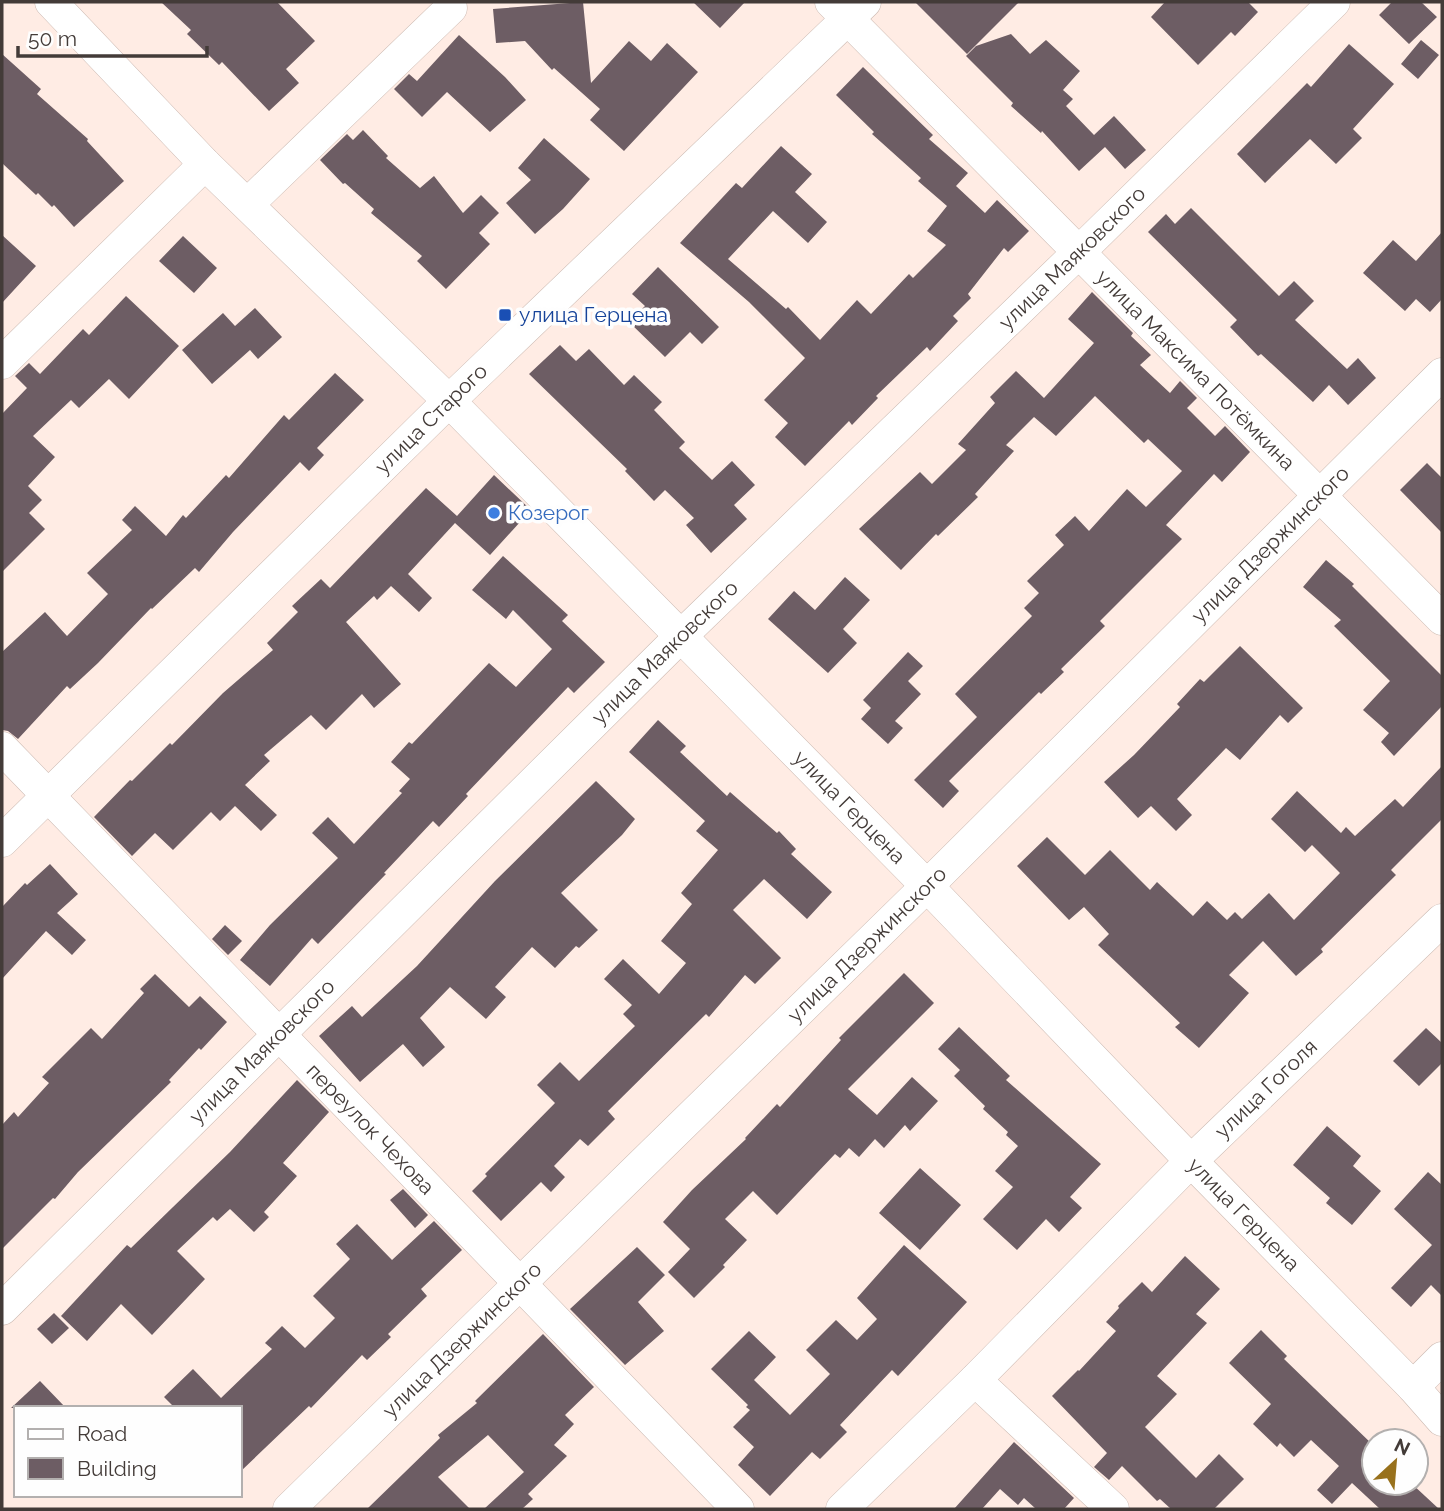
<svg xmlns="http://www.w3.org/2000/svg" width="1444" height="1511" font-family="Raleway,sans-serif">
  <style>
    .building { fill: #6d5d64 }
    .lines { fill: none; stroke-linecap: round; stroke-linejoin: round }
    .minor-casing { stroke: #ccbab2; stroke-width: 33 }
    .minor { stroke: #fff; stroke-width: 32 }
    .transit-dot { fill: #1a4fb4; stroke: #fefefe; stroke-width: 2.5 }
    .shop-dot { fill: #3f7fe0; stroke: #fefefe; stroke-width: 2.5 }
    .labels { text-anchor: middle; stroke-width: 7; stroke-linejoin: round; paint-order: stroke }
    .street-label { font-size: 21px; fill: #433b38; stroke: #fefefe }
    .transit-label { font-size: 21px; fill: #164399; stroke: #fefefe; text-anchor: start }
    .shop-label { font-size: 21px; fill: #366cbe; stroke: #fefefe; text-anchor: start }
  </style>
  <rect width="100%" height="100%" fill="#ffece4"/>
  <path class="building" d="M161,2h116l38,39 -29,28 13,14 -30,28 -47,-49 -3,3 -32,-31 4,-4z
    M583,2l8,81 38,-42 22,20 16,-18 31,29 -74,79 -34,-31 10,-11 -46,-41 -2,2 -27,-29 -29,2 -3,-34z
    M693,2h52l-25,26z
    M915,2h104l-52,52z
    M1165,2h83l10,10 -23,24 -4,-4 -33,33 -47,-48z
    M1392,2h29l16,15 -28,27 -30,-29z
    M1011,34l19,20 16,-14 34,31 -17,19 10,9 -7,7 28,29 20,-19 32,34 -21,19 -20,-22 -26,24 -37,-40 -1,2 -30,-27 2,-3 -47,-47 10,-10z
    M459,35l46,42 21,23 -36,32 -43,-40 -25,25 -28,-28 15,-15 8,7z
    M1421,40l18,15 -21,24 -17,-15z
    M1349,44l45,40 -41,45 9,9 -26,26 -26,-25 -45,44 -28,-29 70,-71 4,4z
    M2,54l39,35 -4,5 51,45 -1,2 37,40 -50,46 -20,-22 -2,2 -14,-14 -2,2 -34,-32z
    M863,67l70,68 -4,4 39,34 -12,13 29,27 12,-13 32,31 -21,21 -4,-4 -36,46 3,4 -18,18 5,5 -28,30 -3,-4 -51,49 2,2 -26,27 -3,-4 -44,45 -30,-29 13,-14 -24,-23 41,-42 -56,-56 -69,-59 56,-60 6,5 39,-42 31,28 -17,18 32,30 -19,21 -35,-32 -45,48 58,50 2,-2 32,33 37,-40 14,14 38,-40 4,4 33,-33 -19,-14 20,-25 -29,-25 3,-3 -49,-44 2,-2 -38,-37z
    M363,130l25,26 -2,2 34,30 14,-12 29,37 18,-18 18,18 -20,20 11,11 -44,45 -29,-28 5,-5 -51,-43 3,-4 -29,-26 -2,1 -23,-24 27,-26 6,6z
    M544,138l46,41 -27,30 -28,25 -29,-31 25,-23 -13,-12z
    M1191,208l88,88 15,-15 20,20 -19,19 52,49 11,-11 18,20 -28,27 -19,-20 -16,17 -52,-48 -3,2 -28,-29 7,-7 -89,-88 18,-18 9,10z
    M1442,232v67l-12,13 -14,-13 -11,12 -42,-38 30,-33 23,21z
    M2,235l34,31 -34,37z
    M183,236l34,32 -23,25 -35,-32z
    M658,267l61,60 -17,17 -12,-12 -25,25 -36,-35 16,-16 -13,-12z
    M1092,292l41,41 -2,3 20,19 -11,10 30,28 10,-12 17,17 -10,10 28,28 10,-10 25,26 -28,30 -8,-8 -48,51 16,14 -82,82 5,5 -44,43 3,3 -23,22 -2,-2 -90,89 10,10 -16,17 -29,-28 63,-63 -22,-23 77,-78 -8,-8 15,-15 -12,-12 37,-36 -9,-10 20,-19 14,15 38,-42 19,18 36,-36 -34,-32 -4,4 -49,-47 -39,40 -22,-19 -28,28 8,6 -39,43 3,3 -40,39 -2,-2 -35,36 -42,-41 61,-57 12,12 34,-34 -8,-6 37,-41 -5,-6 26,-26 28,27 50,-55 -26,-24z
    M126,296l53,50 -50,53 -20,-20 -30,29 -8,-8 -38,36 22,21 -27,29 14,14 -13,13 16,16 -43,43v-158l25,-26 -12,-12 14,-13 11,11 43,-45 6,6z
    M255,308l27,29 -24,22 -8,-9 -38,34 -30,-34 41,-37 12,13z
    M560,345l16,16 13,-12 35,36 10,-10 28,27 -8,8 31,32 -6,6 33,32 20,-19 23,24 -21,20 13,14 -36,34 -25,-28 8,-7 -29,-28 -11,11 -29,-30 2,-2 -98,-95z
    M335,373l29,27 -47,48 7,7 -15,16 -9,-9 -67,70 -34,40 -4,-4 -43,41 -1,-1 -53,55 -28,26 -3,-3 -49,53 -10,-8 -6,-1v-78l43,-40 22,24 41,-42 -21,-21 45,-43 -10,-10 13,-14 31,30 17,-21 3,3 40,-43 3,3 55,-63 5,5z
    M1427,463l15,15v55l-42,-43z
    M494,475l37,35 -41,45 -35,-32 -47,51 24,24 -13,14 -28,-26 -14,14 -3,-4 -28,26 55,62 -27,24 -12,-14 -36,36 -15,-15 -47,40 6,6 -25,24 32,30 -16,16 -26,-25 -15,15 -9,-9 -38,38 -18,-17 -23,23 -38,-39 36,-37 2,1 38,-38 2,2 51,-52 50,-43 -6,-7 31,-31 -6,-6 29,-27 9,9 96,-100 31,28z
    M503,556l65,59 -6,6 43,41 -31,31 -6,-6 -102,107 2,2 -29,31 -6,-6 -49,52 2,1 -68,70 -6,-6 -42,48 -30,-26 30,-35 68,-67 -26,-25 16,-16 26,27 48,-51 -3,-2 11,-12 -19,-17 18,-20 3,2 77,-81 27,24 36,-38 -39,-39 -7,9 -34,-29z
    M1326,560l28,24 -2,2 90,90v30l-48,50 -13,-14 8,-9 -26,-23 27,-29 -56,-55 7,-6 -38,-33z
    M845,577l25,23 -27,29 14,14 -29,30 -60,-54 26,-28 21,19z
    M1240,646l63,62 -15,15 -8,-8 -40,45 -14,-12 -49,51 15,16 -16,16 -25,-25 -13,12 -34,-36 30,-27 46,-48 -3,-3 23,-25 4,3z
    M908,652l15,14 -15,15 13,13 -26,27 8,7 -15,16 -27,-25 10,-11 -8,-8z
    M658,720l28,26 -6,6 47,44 3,-4 47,41 2,-2 17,18 -5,5 41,38 -25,27 -43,-40 -31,31 48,48 -26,26 -10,-9 -36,42 -3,-3 -98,97 7,8 -27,27 -8,-7 -26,27 11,11 -14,15 -10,-10 -40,39 -29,-30 15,-15 -2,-2 70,-71 -18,-18 23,-23 19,19 56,-55 -12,-12 9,-9 -28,-26 19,-20 36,35 27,-31 -25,-22 31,-37 -11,-11 37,-43 -22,-19 9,-10 -76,-69z
    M1442,766v53l-51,51 5,5 -75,74 2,3 -27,24 -33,-35 -34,34 20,18 -50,55 -24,-21 5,-4 -82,-78 11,-11 -25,-27 -15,13 -52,-54 30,-29 38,38 25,-25 40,40 7,-8 36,34 14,-15 20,19 8,-8 7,7 27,-26 25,27 46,-47 -28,-28 -7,7 -34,-33 26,-28 44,42 5,-6 9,9 40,-37 8,8z
    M596,781l39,38 -13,16 -61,58 37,37 -19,18 -3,-2 -21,22 -23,-21 -37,40 11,10 -20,22 -36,-32 -30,31 25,29 -22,20 -20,-23 -43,38 -41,-46 33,-30 10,11 55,-51 78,-85z
    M50,864l28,30 -21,19 29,27 -14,15 -26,-24 -44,48v-72l23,-24 2,2z
    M225,925l17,16 -14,14 -16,-16z
    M904,973l30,30 -86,86 29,26 35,-38 26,24 -28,30 -5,-6 -21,23 -9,-9 -16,18 -10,-9 -9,10 -5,-4 -58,61 -24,-24 -28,28 22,21 -24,25 2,2 -31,31 -26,-26 22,-23 -27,-27 29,-32 54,-51 -1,-1 32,-34 3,3 61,-67 -2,-2z
    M155,974l34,33 11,-11 27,26 -26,28 -2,-2 -30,32 2,2 -93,90 -23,27 -2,-1 -51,51v-124l12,-13 4,5 31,-34 -7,-6 49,-49 11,11 42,-46 -4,-4z
    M959,1027l51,49 -4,4 95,84 -31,33 12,11 -23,24 -13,-13 -29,31 -34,-31 30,-32 -18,-16 23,-25 -12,-11 2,-3 -25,-23 2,-3 -31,-30 6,-6 -22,-21z
    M1426,1028l16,15v20l-23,23 -26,-25z
    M297,1080l32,32 -46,51 14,13 -33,36 5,5 -15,15 -24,-23 -13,12 -4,-4 -36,34 28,28 -53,56 -31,-31 -34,37 -26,-25 66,-71 4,3 42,-41 57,-55z
    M1327,1126l34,30 -8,10 28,25 -29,34 -26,-22 4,-5 -37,-33z
    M920,1168l41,37 -41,45 -41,-37z
    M1428,1172l14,13v111l-11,-11 -20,22 -20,-19 41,-43 -38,-36z
    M403,1189l25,26 -13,13 -25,-28z
    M434,1221l28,29 -41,39 6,7 -39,38 3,3 -24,23 -5,-5 -51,53 -2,-2 -69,66v-64h-65l-11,-11 29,-28 28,29 51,-49 -7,-6 17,-17 23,22 30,-30 -22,-22 37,-37 -14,-15 21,-20 35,36z
    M904,1245l63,57 -69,74 -6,-6 -52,55 7,7 -27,27 -8,-7 -42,44 -32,-31 16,-18 -21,-20 17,-17 -4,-3 2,-2 -37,-36 38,-38 27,26 -22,23 36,35 40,-41 -24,-24 30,-30 21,20 20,-21 -20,-21z
    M637,1247l28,28 -27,27 26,29 -39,34 -55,-56z
    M1185,1256l35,33 -24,25 11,9 -50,53 20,18 -32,33 51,51 23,-24 25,25 -30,30h-43l-11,-10 -3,2 -35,-35 -13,14 -15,-13 13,-14 -55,-57 26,-26 1,1 37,-40 -10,-9 13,-14 -1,-2 24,-24 10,10z
    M54,1313l15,15 -17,16 -15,-15z
    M1261,1330l26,26 -3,3 90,87v37h37l28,26h-59l-28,-26 -20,21 -15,-14 22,-24 -28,-26 -17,17 -14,-14 -3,4 -24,-23 18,-20 -42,-41z
    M543,1334l51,53 -29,28 9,9 -20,21 13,11 -39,38 5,5 -11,10h-38l40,-37 -36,-37 -50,42 32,32h-103l73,-71 -2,-3 39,-32 -2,-2z
    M40,1381l26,27h-55z
    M1014,1442l60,56 -10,11h-28l-12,-11 -6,7 -18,-16 -18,20h-28z"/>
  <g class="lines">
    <defs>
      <g id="minor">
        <path id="s1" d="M51,2l154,162 244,237 478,485 264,275 222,226 29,33"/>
        <path id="s2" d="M831,2l611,617"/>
        <path d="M248,204l203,-196"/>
        <path d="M2,363l203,-199"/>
        <path id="s3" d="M2,748l736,761"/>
        <path id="s4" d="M2,841l447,-440 416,-399"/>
        <path id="s5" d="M2,1309l678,-672 399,-385 255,-250"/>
        <path d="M975,1380l138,129"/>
        <path d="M1413,1387l29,-29"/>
        <path id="s6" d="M289,1509l638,-623 515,-512"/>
        <path id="s7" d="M842,1509l133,-129 216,-219 251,-241"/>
      </g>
    </defs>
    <use href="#minor" class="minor-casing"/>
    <use href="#minor" class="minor"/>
  </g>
  <rect class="transit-dot" x="498" y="308" width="14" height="14" rx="3.5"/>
  <circle class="shop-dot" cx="494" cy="513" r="7"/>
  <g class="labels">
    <g class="street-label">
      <text dy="7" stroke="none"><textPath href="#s5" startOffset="1500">улица Маяковского</textPath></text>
      <text dy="7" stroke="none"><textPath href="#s2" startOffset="518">улица Максима Потёмкина</textPath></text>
      <text dy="7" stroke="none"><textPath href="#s4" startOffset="602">улица Старого</textPath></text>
      <text dy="7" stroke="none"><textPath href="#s6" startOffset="1376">улица Дзержинского</textPath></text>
      <text dy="7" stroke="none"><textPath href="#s5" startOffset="933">улица Маяковского</textPath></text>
      <text dy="7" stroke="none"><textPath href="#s1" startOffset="1134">улица Герцена</textPath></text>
      <text dy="7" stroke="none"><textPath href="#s6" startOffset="808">улица Дзержинского</textPath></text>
      <text dy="7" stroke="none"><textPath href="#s5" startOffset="366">улица Маяковского</textPath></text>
      <text dy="7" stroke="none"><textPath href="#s7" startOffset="597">улица Гоголя</textPath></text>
      <text dy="7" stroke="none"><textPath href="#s3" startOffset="530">переулок Чехова</textPath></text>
      <text dy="7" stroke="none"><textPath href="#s1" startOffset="1701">улица Герцена</textPath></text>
      <text dy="7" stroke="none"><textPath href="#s6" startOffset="242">улица Дзержинского</textPath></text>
    </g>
    <g class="transit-label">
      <text x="519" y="322">улица Герцена</text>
    </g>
    <g class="shop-label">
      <text x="508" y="520">Козерог</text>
    </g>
  </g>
  <rect width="1444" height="1511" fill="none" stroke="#433b38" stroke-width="7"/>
  <rect x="14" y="1406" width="228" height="91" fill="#fefefe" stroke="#b3b0af" stroke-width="2"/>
  <rect x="28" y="1429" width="35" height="10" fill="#ffffff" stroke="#b3b0af" stroke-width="2"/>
  <text x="77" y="1441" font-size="21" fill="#433b38">Road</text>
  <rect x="28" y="1458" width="35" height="21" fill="#6d5d64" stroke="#b3b0af" stroke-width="2"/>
  <text x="77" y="1476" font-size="21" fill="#433b38">Building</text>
  <g transform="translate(1395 1462) rotate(26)"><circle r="33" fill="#fefefe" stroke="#b3b0af" stroke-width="2"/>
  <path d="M0-5L12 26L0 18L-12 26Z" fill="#98711c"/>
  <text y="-10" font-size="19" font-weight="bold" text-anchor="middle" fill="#433b38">N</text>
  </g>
  <path d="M18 46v10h189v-10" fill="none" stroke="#433b38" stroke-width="3.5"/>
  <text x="28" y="46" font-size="21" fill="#433b38" stroke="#fefefe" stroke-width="5" paint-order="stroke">50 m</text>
</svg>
